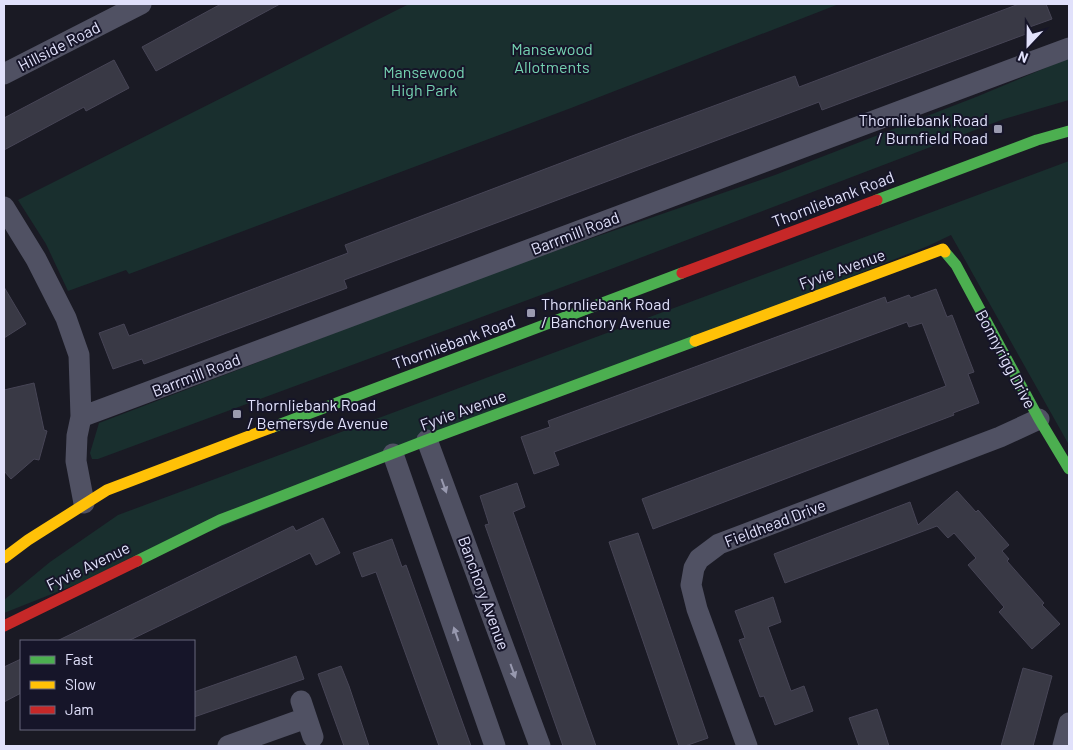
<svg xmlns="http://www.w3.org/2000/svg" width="1073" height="750" font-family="Barlow,sans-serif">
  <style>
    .green { fill: #192f2e }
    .building { fill: #393945; stroke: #474556 }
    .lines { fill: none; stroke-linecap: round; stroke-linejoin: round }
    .street { stroke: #505163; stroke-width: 21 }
    .fast { stroke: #4caf50; stroke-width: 11 }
    .slow { stroke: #ffc107; stroke-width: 11 }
    .jam { stroke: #c62828; stroke-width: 11 }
    .oneway { fill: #9899af }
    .poi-dot { fill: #9b9bb0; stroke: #161529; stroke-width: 2 }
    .labels { text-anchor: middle; stroke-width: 4; stroke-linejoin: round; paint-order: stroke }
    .street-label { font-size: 16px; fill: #e1e1fb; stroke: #161529 }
    .park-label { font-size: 16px; fill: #75d2b1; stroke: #161529 }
    .poi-label { font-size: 16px; fill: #e1e1fb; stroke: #161529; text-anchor: start }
  </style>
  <rect width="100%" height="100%" fill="#1a1a24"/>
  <path class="green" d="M409,4h430l-268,104 -442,166 -3,-4 -58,21 -22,-47 -28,-44z
    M1069,58v42l-65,19 -393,150 -513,190h-6l-2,-6 9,-30 392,-150 284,-98 201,-78z
    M1069,161v284l-118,-210 -23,11 -924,367v-13l46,-38 68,-47z"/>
  <path class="building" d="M221,4h59l-124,67 -14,-24z
    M1019,4h27l6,15 -28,10 2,5 -204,76 -3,-8 -475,178 3,8 -203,76 -2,-5 -29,10 -14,-36 25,-9 5,12 219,-83 -3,-8 287,-109 163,-60 4,11z
    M114,60l15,28 -43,23 -2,-4 -80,43v-32z
    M4,287l22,37 -22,14z
    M936,289l11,28 5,-2 22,57 -6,2 11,29 -26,10 1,2 -301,114 -11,-30 304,-113 -24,-63 -13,4 -2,-5 -353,130 5,13 -25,9 -13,-37 29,-10 -2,-6 337,-124 2,6 22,-8 2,3z
    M34,383l10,47 3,1 -8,29 -5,-1 -23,20 -7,-8v-81z
    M517,483l8,24 -12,5 83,234h-33l-78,-221 4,-1 -9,-28z
    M957,491l19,21 2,-2 31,35 -7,6 7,8 -2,2 37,42 -2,2 18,19 -28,25 -33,-37 5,-5 -36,-42 8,-7 -22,-25 -6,5 -11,-12 -152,57 -11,-29 136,-52 8,23z
    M323,518l17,35 -24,12 -6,-12 -182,88h-71l236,-115 3,5z
    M638,533l70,205 -23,8h-6l-70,-204z
    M392,539l10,28 4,-2 65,181h-32l-63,-174 -14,5 -9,-24z
    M773,597l8,25 -13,5 23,64 13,-5 9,25 -38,14 -11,-29 -4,1 -21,-57 6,-2 -10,-27z
    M296,656l8,23 -110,38v-25z
    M21,659v34l-17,9v-35z
    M341,666l8,20 20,60h-25l-26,-72z
    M1023,668l29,8 -19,70h-32z
    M877,709l12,37h-30l-10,-28z"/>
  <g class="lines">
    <path class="street" d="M4,74l137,-70
      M4,207l32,52 30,59 13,37 2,62 -4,19 -1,25 8,42
      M81,417l988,-369
      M427,440l113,306
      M393,454l102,292
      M301,701l12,36
      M228,746l78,-28
      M747,746l-50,-137 -6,-24 3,-17 5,-9 20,-15 281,-107 39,-18
      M1063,746l6,-23"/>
    <path class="fast" d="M877,200l160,-60 32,-9
      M945,252l11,13 83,154 30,50
      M273,427l409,-154
      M137,561l83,-41 207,-80 268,-99"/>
    <path class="slow" d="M695,341l248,-92 2,3
      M4,558l24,-18 79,-50 166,-63"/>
    <path class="jam" d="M682,273l195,-73
      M4,626l133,-65"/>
  </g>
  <defs><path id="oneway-solid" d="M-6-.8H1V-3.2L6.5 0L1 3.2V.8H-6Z" transform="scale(1.25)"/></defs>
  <g class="oneway">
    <use href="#oneway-solid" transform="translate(444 486) rotate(70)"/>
    <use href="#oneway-solid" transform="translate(456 634) rotate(-109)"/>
    <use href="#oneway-solid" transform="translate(513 671) rotate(70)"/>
  </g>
  <g class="poi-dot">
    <rect x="993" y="124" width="10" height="10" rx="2.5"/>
    <rect x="526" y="308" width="10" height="10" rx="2.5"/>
    <rect x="232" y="409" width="10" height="10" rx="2.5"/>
  </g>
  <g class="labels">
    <g class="street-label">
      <text transform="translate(59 46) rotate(-27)" y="6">Hillside Road</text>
      <text transform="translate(833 199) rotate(-21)" y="6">Thornliebank Road</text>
      <text transform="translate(575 233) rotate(-21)" y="6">Barrmill Road</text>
      <text transform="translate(842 269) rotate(-20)" y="6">Fyvie Avenue</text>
      <text transform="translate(454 342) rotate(-20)" y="6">Thornliebank Road</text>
      <text transform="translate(1006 359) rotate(62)" y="6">Bonnyrigg Drive</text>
      <text transform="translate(196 375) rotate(-21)" y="6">Barrmill Road</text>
      <text transform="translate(463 410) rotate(-20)" y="6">Fyvie Avenue</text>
      <text transform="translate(775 523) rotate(-21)" y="6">Fieldhead Drive</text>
      <text transform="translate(88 566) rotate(-26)" y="6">Fyvie Avenue</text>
      <text transform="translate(484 593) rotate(70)" y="6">Banchory Avenue</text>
    </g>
    <g class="park-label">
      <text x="552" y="55">Mansewood<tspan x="552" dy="18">Allotments</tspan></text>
      <text x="424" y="78">Mansewood<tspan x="424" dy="18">High Park</tspan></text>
    </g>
    <g class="poi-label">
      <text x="988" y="126" text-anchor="end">Thornliebank Road<tspan x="988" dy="18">/ Burnfield Road</tspan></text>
      <text x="541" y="310">Thornliebank Road<tspan x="541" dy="18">/ Banchory Avenue</tspan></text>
      <text x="247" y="411">Thornliebank Road<tspan x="247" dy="18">/ Bemersyde Avenue</tspan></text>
    </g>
  </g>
  <rect width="1073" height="750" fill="none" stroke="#e1e1fb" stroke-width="10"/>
  <rect x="20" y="640" width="175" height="90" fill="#161529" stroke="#67677d"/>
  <rect x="30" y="656" width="25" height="8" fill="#4caf50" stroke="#67677d"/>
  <text x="65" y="665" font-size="15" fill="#e1e1fb">Fast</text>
  <rect x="30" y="681" width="25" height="8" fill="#ffc107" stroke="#67677d"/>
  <text x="65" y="690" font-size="15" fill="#e1e1fb">Slow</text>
  <rect x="30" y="706" width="25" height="8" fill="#c62828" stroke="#67677d"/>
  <text x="65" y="715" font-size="15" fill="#e1e1fb">Jam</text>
  <g transform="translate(1028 45) rotate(202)" stroke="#161529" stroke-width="4" paint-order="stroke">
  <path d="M0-4L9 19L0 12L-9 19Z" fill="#e1e1fb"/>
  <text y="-8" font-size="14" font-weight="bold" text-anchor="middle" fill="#e1e1fb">N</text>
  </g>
</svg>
